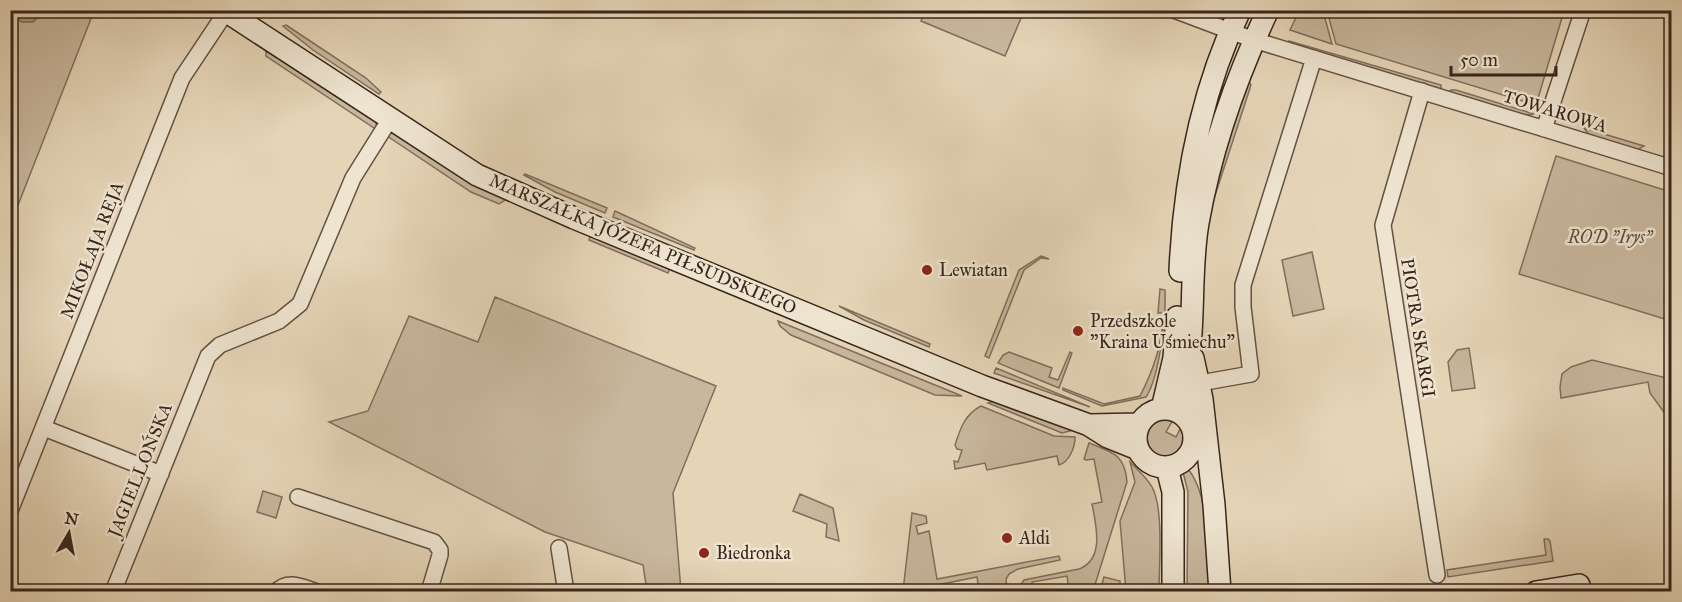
<svg xmlns="http://www.w3.org/2000/svg" width="1682" height="602" font-family="'IM FELL Great Primer',serif">
  <style>
    .green { fill: #c8b79d; stroke: #806e5c; stroke-width: 1.5 }
    .water { fill: #aa9982; stroke: #7c6b59; stroke-width: 1.5 }
    .lines { fill: none; stroke-linecap: round; stroke-linejoin: round }
    .street-casing { stroke: #635143; stroke-width: 18 }
    .secondary-casing { stroke: #38251c; stroke-width: 24 }
    .street { stroke: #eee4d0; stroke-width: 15 }
    .secondary { stroke: #eee4d0; stroke-width: 21 }
    .poi-dot { fill: #8f2418; stroke: #eee4d0; stroke-width: 2 }
    .labels { text-anchor: middle; stroke-width: 5; stroke-linejoin: round; paint-order: stroke }
    .street-label { font-size: 18px; fill: #38251c; stroke: #eee4d0 }
    .park-label { font-size: 18px; font-style: italic; fill: #5c4a3c; stroke: #eee4d0 }
    .poi-label { font-size: 18px; fill: #38251c; stroke: #eee4d0; text-anchor: start }
  </style>
  <rect width="100%" height="100%" fill="#e5d5b7"/>
  <filter id="stains"><feTurbulence type="fractalNoise" baseFrequency=".00333" numOctaves="4"/><feColorMatrix values="0 0 0 0 .2 0 0 0 0 .09 0 0 0 0 .02 0 0 0 .5 -.17"/></filter>
  <radialGradient id="worn" r=".72"><stop offset=".6" stop-color="#630" stop-opacity="0"/><stop offset="1" stop-color="#630" stop-opacity=".3"/></radialGradient>
  <path class="green" d="M10,11h84l-83,212h-1z
    M925,11v-1l99,1 -19,45 -84,-35z
    M1299,11h24l9,33 -42,-14z
    M1327,11v-1l237,1 -28,94 -200,-61z
    M286,25l80,53 15,14 -2,2 -66,-44 -30,-24z
    M1289,41l152,44v5l-153,-47z
    M266,51l35,20 71,46 4,5 1,8 -111,-74z
    M1249,81l2,4 -40,123 8,-41z
    M1451,90h5l78,24 -11,1 -74,-23z
    M1584,128l60,18 -7,4 -48,-15z
    M390,133h4l111,65v2l-6,4 -28,-12 -84,-56z
    M1556,156l115,36v129l-152,-47z
    M525,174l82,34 -2,5 -50,-21 -31,-17z
    M615,211l80,37 -1,2 -81,-33z
    M591,233l79,35 -2,5 -79,-33z
    M1312,252l12,57 -31,7 -11,-56z
    M1041,256l8,3 -8,-1 -17,12 -35,88 -4,-2 34,-86z
    M1160,289l5,1c1,25 -5,86 -19,107l-44,9 -39,-16v-2l41,16 36,-8c15,-29 21,-50 24,-83h-6z
    M495,297l221,89 -43,107 8,98h-34l-4,-26 -98,-33 -216,-110 39,-11 41,-95 69,26z
    M839,306l91,38 -1,3 -65,-27z
    M778,321l184,75 -27,-1 -144,-60 -11,-9z
    M1469,348l6,40 -23,3 -4,-29 9,-12z
    M1009,352l43,16 -3,9 9,3 12,-28 2,1 -13,35 -61,-25 5,-8z
    M1592,360l79,19v43l-21,-29 -2,-11 -87,16 -1,-11 2,-13 9,-7z
    M996,368l94,39 -96,-34z
    M997,400l76,30 -11,3 -74,-30z
    M981,406l73,30 21,1c0,11 -6,25 -16,28l-2,-9 -70,14 -2,-7 -30,6 -1,-8 4,1 4,-12 -5,-1 -2,-4c5,-16 10,-31 26,-39z
    M1168,417l6,1 -8,14 10,5 7,-14c9,11 7,21 -1,31 -32,20 -52,-30 -14,-37z
    M1089,443c23,9 36,11 38,39l-34,109h-24l-2,-15 -35,6 1,9h-13v-5l4,-6 55,-11c26,-10 17,-44 13,-65l10,-2 -8,-43 -8,1 -2,-1z
    M1130,462c8,8 17,16 22,25 12,21 7,79 7,104h-33l-6,-70 15,-39z
    M1187,468c23,25 22,90 24,123h-24l1,-99 -5,-20 1,-3z
    M263,491l19,6 -6,21 -19,-6z
    M800,494l33,14 6,33 -13,-4 1,-13 -34,-13z
    M912,513l14,3 1,7 -11,3 2,8 11,-3 8,48 122,-23 1,4 -42,9 -9,5 -3,5 1,12h-28l-2,-14 -69,14h-5z
    M1544,539h4l2,2 3,20 -105,16 -1,-7 99,-15z
    M1104,577l16,4v10h-20z"/>
  <path class="water" d="M10,11l1,-1 33,1 -11,11h-11l-11,-5z"/>
  <g class="lines">
    <defs>
      <path id="street" d="M1174,10l80,30 418,128
        M1422,91l-39,134 54,350
        M1544,129l39,-119
        M1200,383l51,-9 -8,-67v-22l71,-227
        M44,428l117,46
        M298,497l136,45 6,8v5l-11,37
        M10,511l172,-433 44,-66
        M559,548l7,44
        M113,592l95,-236 12,-11 59,-24 21,-17 53,-126 37,-59
        M276,592c12,-13 26,-5 41,0"/>
      <path id="secondary" d="M224,10l253,165 97,43 408,168 107,39 19,12 30,12
        M1180,271c4,-89 21,-180 60,-261
        M1193,358l9,41 12,106 6,87
        M1136 438a29 29 0 1 1 58 0a29 29 0 1 1-58 0Z
        M1162,409l12,-51 3,-41
        M1182,414c3,-23 7,-45 8,-68 4,-41 1,-83 8,-123 13,-74 38,-145 70,-213
        M1089,425l50,-1
        M1167,468l6,24v100
        M1536,592l43,-7"/>
    </defs>
    <use href="#street" class="street-casing"/>
    <use href="#secondary" class="secondary-casing"/>
    <use href="#street" class="street"/>
    <use href="#secondary" class="secondary"/>
  </g>
  <g class="poi-dot">
    <circle cx="927" cy="270" r="6"/>
    <circle cx="1078" cy="331" r="6"/>
    <circle cx="1007" cy="538" r="6"/>
    <circle cx="704" cy="553" r="6"/>
  </g>
  <g class="labels">
    <g class="street-label">
      <text transform="translate(1555 111) rotate(17)" y="6">TOWAROWA</text>
      <text transform="translate(643 244) rotate(23)" y="6">MARSZAŁKA JÓZEFA PIŁSUDSKIEGO</text>
      <text transform="translate(92 250) rotate(-69)" y="6">MIKOŁAJA REJA</text>
      <text transform="translate(1418 328) rotate(81)" y="6">PIOTRA SKARGI</text>
      <text transform="translate(140 470) rotate(-68)" y="6">JAGIELLOŃSKA</text>
    </g>
    <g class="park-label">
      <text x="1610" y="243">ROD "Irys"</text>
    </g>
    <g class="poi-label">
      <text x="939" y="276">Lewiatan</text>
      <text x="1090" y="327">Przedszkole<tspan x="1090" dy="21">"Kraina Uśmiechu"</tspan></text>
      <text x="1019" y="544">Aldi</text>
      <text x="716" y="559">Biedronka</text>
    </g>
  </g>
  <rect width="1682" height="602" fill="none" stroke="#e5d5b7" stroke-width="36"/>
  <rect x="12" y="12" width="1658" height="578" fill="none" stroke="#38251c" stroke-width="3"/>
  <rect x="18" y="18" width="1646" height="566" fill="none" stroke="#38251c" stroke-width="1.5"/>
  <g transform="translate(69 533) rotate(10)" stroke="#eee4d0" stroke-width="4.5" paint-order="stroke">
  <path d="M0-4.5L10 22L0 15L-10 22Z" fill="#38251c"/>
  <text y="-9" font-size="16" font-weight="bold" text-anchor="middle" fill="#38251c">N</text>
  </g>
  <path d="M1451 66v9h105v-9" fill="none" stroke="#38251c" stroke-width="3"/>
  <text x="1460" y="66" font-size="18" fill="#38251c" stroke="#eee4d0" stroke-width="4.5" paint-order="stroke">50 m</text>
  <rect width="100%" height="100%" filter="url(#stains)"/>
  <rect width="100%" height="100%" fill="url(#worn)"/>
</svg>
